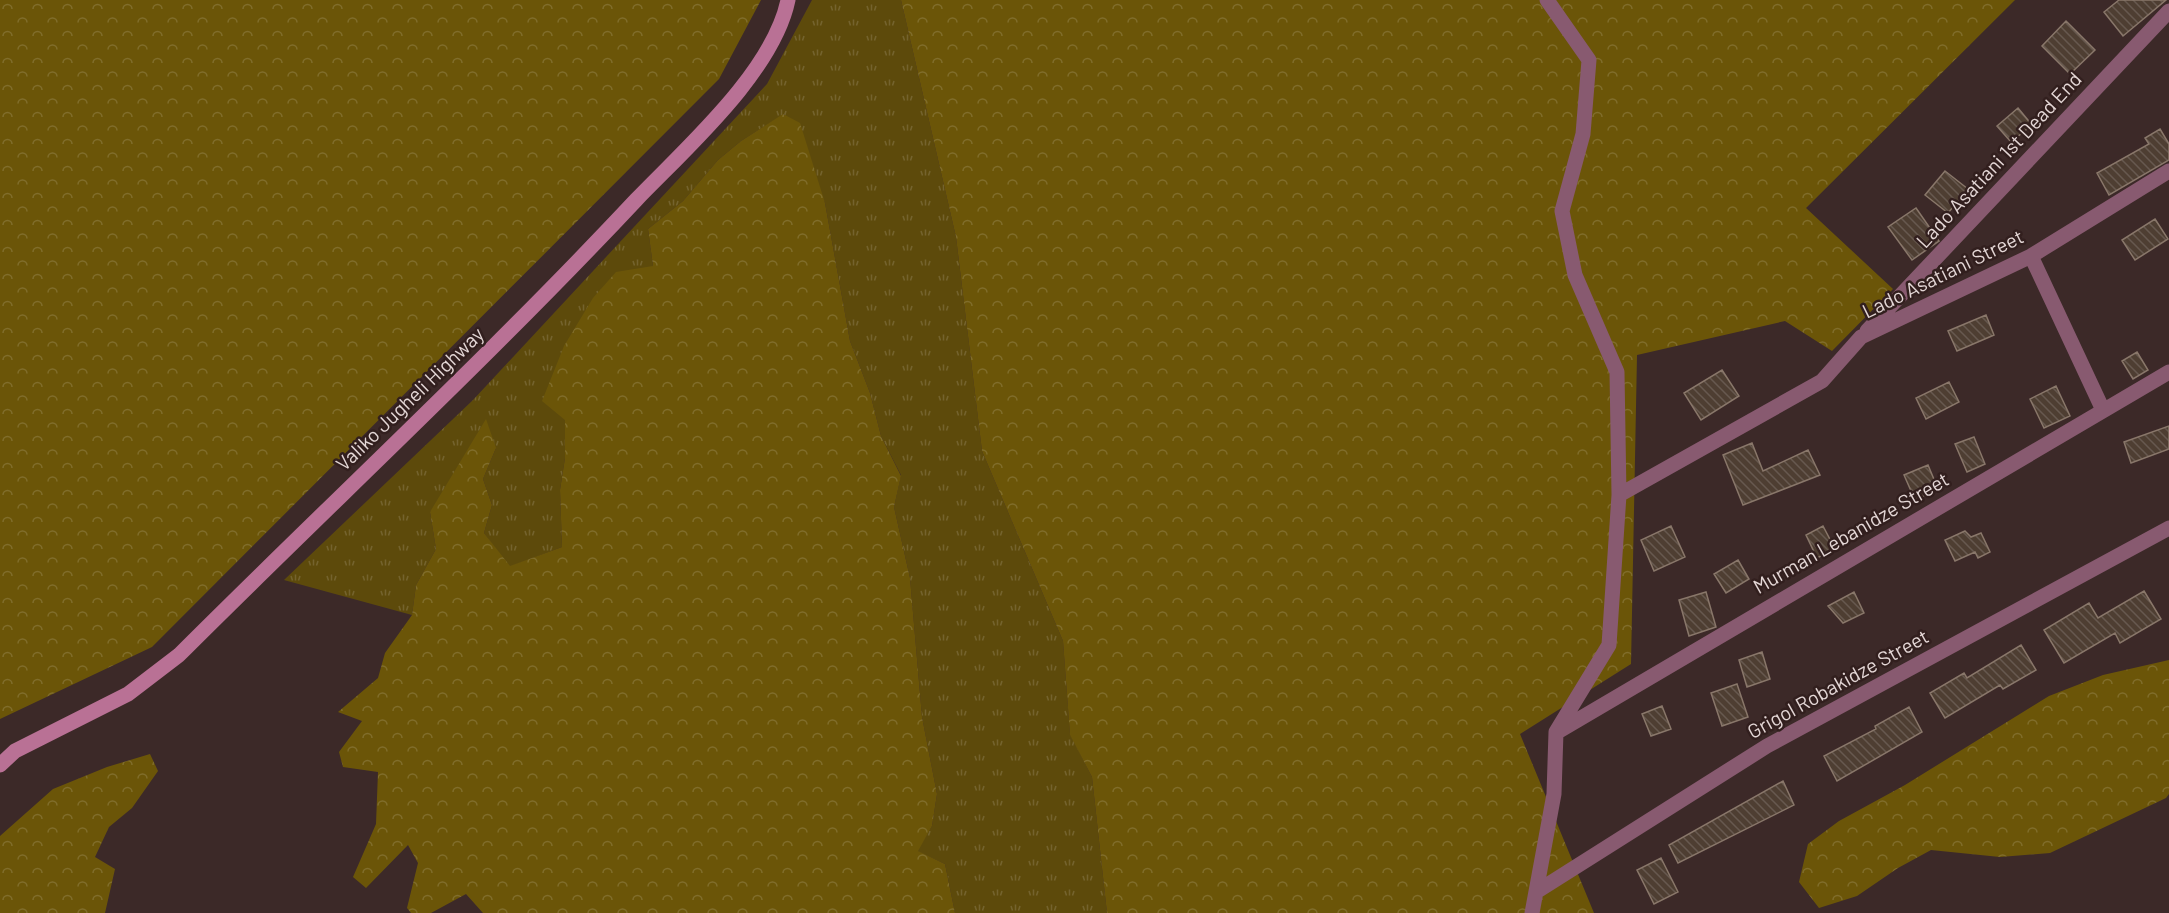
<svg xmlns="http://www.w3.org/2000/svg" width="2169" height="913" font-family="Barlow,sans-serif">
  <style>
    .grass { fill: url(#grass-tufts) }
    .forest { fill: url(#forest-crowns) }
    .building { fill: url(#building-back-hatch); stroke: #89776a; stroke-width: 1.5 }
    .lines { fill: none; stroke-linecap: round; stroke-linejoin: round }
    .street { stroke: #885a70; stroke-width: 15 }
    .secondary { stroke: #b97195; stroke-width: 15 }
    .labels { text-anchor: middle; stroke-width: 5; stroke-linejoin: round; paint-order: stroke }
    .street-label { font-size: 20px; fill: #e4d7d6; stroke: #321f1e }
  </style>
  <defs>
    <pattern id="grass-tufts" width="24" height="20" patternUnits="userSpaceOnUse" patternTransform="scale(1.5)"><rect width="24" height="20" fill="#5d4a0b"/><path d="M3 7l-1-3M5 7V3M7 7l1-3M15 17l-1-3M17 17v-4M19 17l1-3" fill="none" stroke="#74632e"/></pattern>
    <pattern id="forest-crowns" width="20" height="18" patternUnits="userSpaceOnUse" patternTransform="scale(1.5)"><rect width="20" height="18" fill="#6b5508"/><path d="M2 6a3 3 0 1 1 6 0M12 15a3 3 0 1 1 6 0" fill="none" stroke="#806d2b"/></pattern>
    <pattern id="building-back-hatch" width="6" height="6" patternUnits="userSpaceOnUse" patternTransform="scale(1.5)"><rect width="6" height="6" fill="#4e3e32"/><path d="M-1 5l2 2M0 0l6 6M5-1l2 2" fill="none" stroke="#67594f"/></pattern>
  </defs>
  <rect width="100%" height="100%" fill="#3c2928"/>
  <path class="grass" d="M812,0h89l55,237 26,214 81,190 7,93 22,43 15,136h-152l-10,-49 -28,-13 15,-25 5,-32 -15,-77 -12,-139 -16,-71 7,-32 -20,-39 -11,-43 -20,-52 -25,-138 -41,-89 -43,27 -23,19 -35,41 -35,28 5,37 -88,154v38l-5,32 2,57 -53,20 -25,-34 8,-28 -9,-26 13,-31 -66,64 6,37 -20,36 -4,30 -128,-35 189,-180 294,-316z"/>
  <path class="forest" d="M0,0h761l-42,79 -567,568 -152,72z
    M901,0h1114l-209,208 87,81 -61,62 -47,-30 -148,34 -6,309 -111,70 74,179h-487l-15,-136 -22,-42 -7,-94 -81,-190 -26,-214z
    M783,114l17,9 25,80 25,138 20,52 11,43 20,40 -7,31 16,71 12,139 15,77 -5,32 -14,25 27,13 10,49h-472l-17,-19 -35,19h-20l-4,-5 11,-45 -10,-18 -42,43 -13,-11 23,-53 2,-52 -35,-5 -4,-15 23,-31 -24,-9 40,-34 7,-25 27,-38 4,-30 20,-36 -6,-37 56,-93 10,29 -13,31 9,26 -8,28 26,33 52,-19 -2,-57 5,-32v-38l-23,-19 22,-55 29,-48 23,-26 37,-6 -5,-37 35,-28 35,-41 23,-19z
    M2169,660v134l-3,4 -116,55 -50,4 -69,-7 -33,18 -41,28 -38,12 -20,-26 9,-38 31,-23 66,-36 144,-89 54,-21z
    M150,754l8,17 -26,37 -23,19 -14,30 20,12 -10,44h-105v-77l53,-47 54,-22z"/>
  <path class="building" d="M2119,0h47l-43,36 -19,-24z
    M2066,21l29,29 -25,24 -28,-28z
    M2018,108l14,17 -21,17 -14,-16z
    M2160,129l9,15v16l-60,35 -12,-22 52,-29 -4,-6z
    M1945,171l23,18 -20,24 -23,-18z
    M1916,208l23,33 -27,19 -24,-33z
    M2155,219l13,20 -33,21 -13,-20z
    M1986,315l8,20 -37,16 -9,-20z
    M2137,352l11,18 -15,9 -11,-18z
    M1722,370l17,26 -38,24 -17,-27z
    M1949,382l10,20 -33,17 -10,-21z
    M2056,386l14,30 -26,12 -14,-29z
    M2169,426v23l-38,14 -7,-21z
    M1974,437l11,27 -18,8 -12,-28z
    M1752,443l11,28 45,-21 12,25 -77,30 -20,-50z
    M1928,465l10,24 -23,11 -11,-25z
    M1671,526l14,31 -31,14 -13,-31z
    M1823,526l12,23 -18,9 -11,-23z
    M1965,531l6,6 10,-4 9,19 -12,6 -3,-6 -20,9 -10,-21z
    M1738,560l11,19 -23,14 -12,-19z
    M2144,591l17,28 -41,24 -5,-10 -51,30 -20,-33 45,-27 9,15z
    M1706,592l10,35 -27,9 -10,-36z
    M1854,592l10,21 -21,10 -15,-17z
    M2021,645l15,25 -33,19 -3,-4 -55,33 -15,-25 34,-20 3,5z
    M1762,652l8,27 -23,8 -8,-27z
    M1737,684l11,33 -26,9 -11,-33z
    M1662,706l9,23 -20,7 -9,-22z
    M1909,707l13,25 -85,49 -13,-25 52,-27 -1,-3z
    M1783,781l11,24 -116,58 -9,-18z
    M1661,858l17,34 -24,12 -17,-34z"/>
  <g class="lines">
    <path class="street" d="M2031,256l72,154
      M1867,331l302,-320
      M1619,495l203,-114 39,-44 170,-81 138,-85
      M1559,731l610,-359
      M1536,892l231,-146 402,-218
      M1532,913l22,-119 2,-62 53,-87 10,-150 -2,-123 -42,-97 -13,-64 21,-77 6,-74 -42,-60"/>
    <path class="secondary" d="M0,765l15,-14 113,-57 51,-39c152,-152 310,-298 457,-455 50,-52 137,-128 152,-200"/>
  </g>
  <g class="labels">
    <g class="street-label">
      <text transform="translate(1999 160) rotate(-47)" y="7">Lado Asatiani 1st Dead End</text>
      <text transform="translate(1943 274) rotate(-26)" y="7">Lado Asatiani Street</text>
      <text transform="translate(410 399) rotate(-44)" y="7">Valiko Jugheli Highway</text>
      <text transform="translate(1851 533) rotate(-30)" y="7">Murman Lebanidze Street</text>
      <text transform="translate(1838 684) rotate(-29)" y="7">Grigol Robakidze Street</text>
    </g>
  </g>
</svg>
